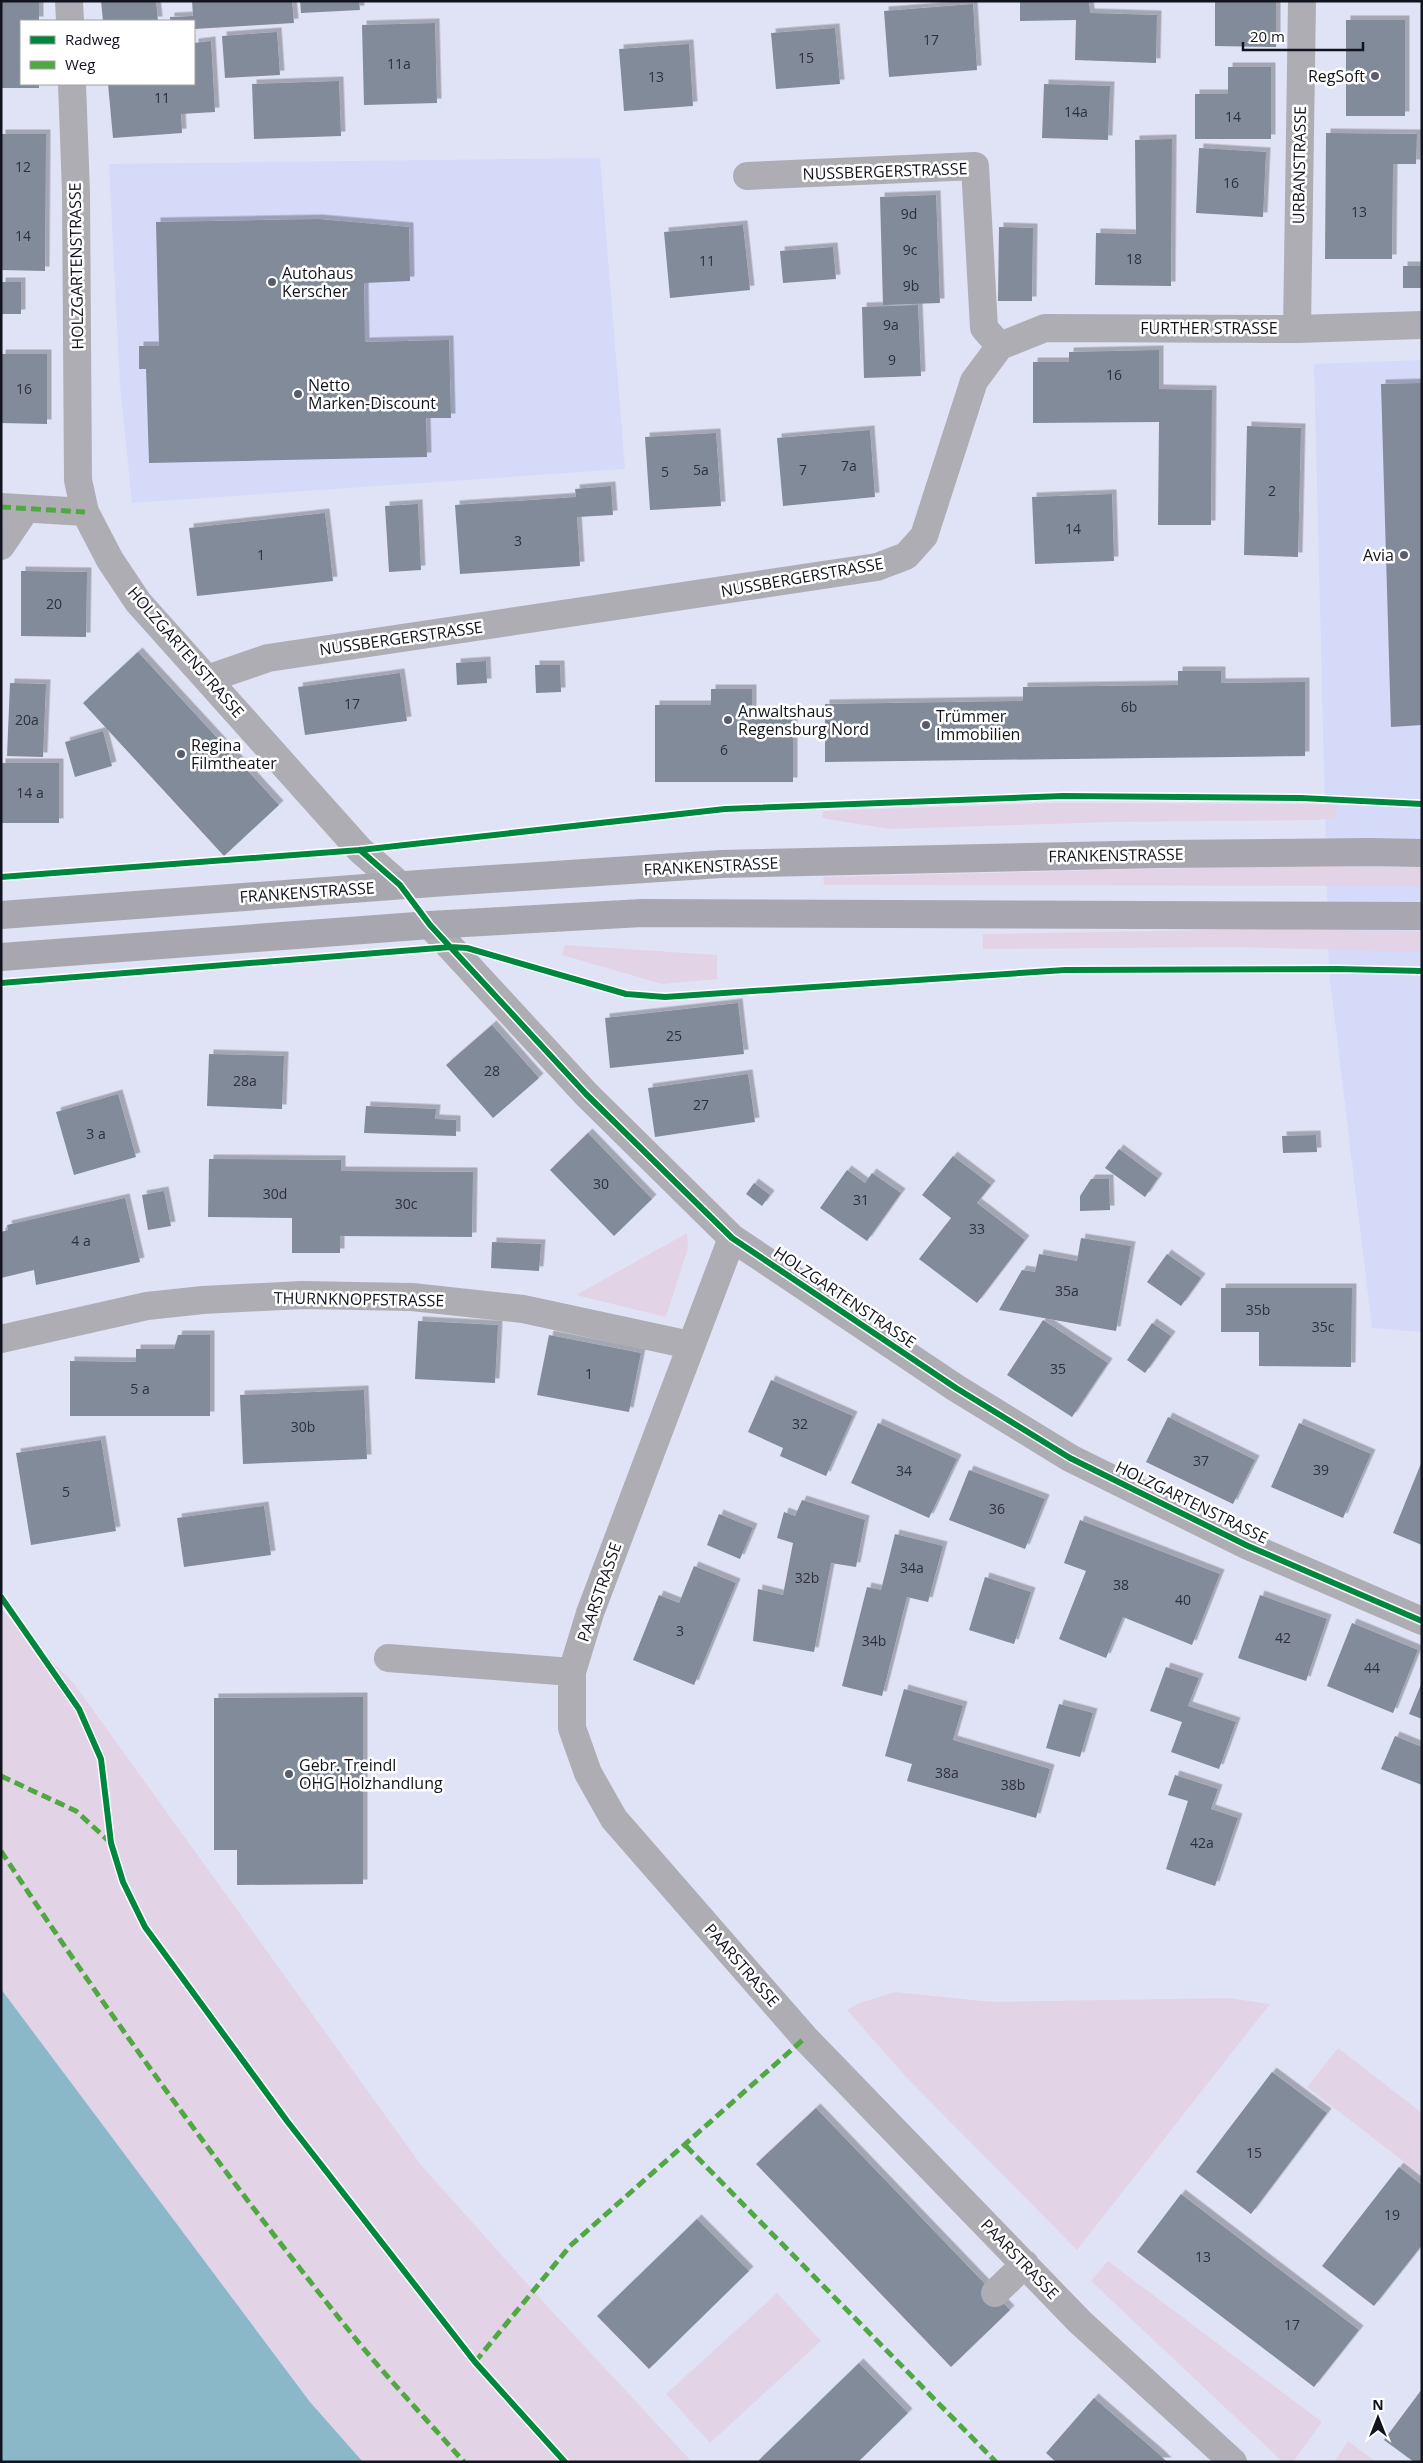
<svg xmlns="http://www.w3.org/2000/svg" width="1423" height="2463" font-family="'Open Sans',sans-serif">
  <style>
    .built { fill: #d5daf8 }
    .green { fill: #e3d3e7 }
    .water { fill: #8bb8c9 }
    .building { fill: #828b9a; filter: url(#shadow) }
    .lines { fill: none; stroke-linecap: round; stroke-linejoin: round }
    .minor { stroke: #afadb4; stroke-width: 28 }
    .major { stroke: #a8a7af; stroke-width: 28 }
    .quiet { stroke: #51a843; stroke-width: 5; stroke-dasharray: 10 5; stroke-linecap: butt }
    .cycleway-casing { stroke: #fff; stroke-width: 9 }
    .cycleway { stroke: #00873e; stroke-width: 6 }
    .poi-dot { fill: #595c6a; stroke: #fff; stroke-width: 2 }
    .labels { text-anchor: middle; stroke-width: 5; stroke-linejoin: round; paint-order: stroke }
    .number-label { font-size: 14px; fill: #2d313d }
    .poi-label { font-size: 16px; fill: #11131e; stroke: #fff; text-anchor: start }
    .street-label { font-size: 16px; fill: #11131e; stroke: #fff }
  </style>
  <defs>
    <filter id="shadow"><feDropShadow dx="4.5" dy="-4.5" stdDeviation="0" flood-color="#0004"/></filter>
  </defs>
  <rect width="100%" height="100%" fill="#e0e3f6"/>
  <path class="built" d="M600,158l25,311 -493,34 -12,-118 -11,-221z
    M1422,360v972l-50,-4 -43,-356 -15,-608z"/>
  <path class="green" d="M1054,803l268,1 16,2 -4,12 -18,2 -204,2 -223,7 -67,-11 1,-7z
    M1303,865l119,3v18l-598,-1 -1,-8z
    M1269,929l153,3v20l-190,-5 -249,2v-15z
    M565,945l152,10v24l-55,5 -100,-29z
    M687,1233l1,15 -22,69 -90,-22z
    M1,1609l74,76 346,480 127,142 144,155h-329l-53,-60 -309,-413z
    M895,1992l97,10 236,-4 42,6 -193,246 -169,-171 -61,-69 10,-6z
    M1338,2048l84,65 -2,61 -113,-87z
    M1108,2261l214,161 -29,40h-10l-192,-181z
    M777,2293l44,48 -111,102 -44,-49z
    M1348,2441l28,21h-42z"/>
  <path class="water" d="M1,1989l309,413 53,60h-362z"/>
  <path class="building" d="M1,1h38v20h-18v63h18v4h-38z
    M101,1h55l2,20h-55z
    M192,1h100l2,22 -100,6v-8h-24v-4l23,-1z
    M300,1h59l1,9 -59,3z
    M1020,1h69l1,12 67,2 -1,48 -81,-3 1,-40 -56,1z
    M1215,1h61v46l-61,-1z
    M973,4l4,66 -88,7 -5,-66z
    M1346,20h59v96h-59z
    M435,23l2,80 -73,2 -2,-80z
    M835,28l5,56 -64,5 -5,-56z
    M277,32l3,43 -55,3 -3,-42z
    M211,41l4,71 -34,2 1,19 -69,5 -5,-54h86v-41z
    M689,44l4,62 -69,5 -5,-62z
    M1228,67h43v72h-76v-45h33z
    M339,81l2,55 -87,3 -2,-55z
    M1044,84l66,2 -2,54 -66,-2z
    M1326,133l91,1 -1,30h-23l-1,95h-67z
    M1,134h45l-1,137 -44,-1z
    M1172,139l-1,147 -76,-1 1,-52 40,1 -1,-94z
    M1199,148l67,4 -3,65 -67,-4z
    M936,195l4,108 -57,2 -3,-108z
    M318,219l91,8 1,54 -46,2 1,59 84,-2 2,78h-25l1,39 -278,6 -3,-94h-7v-23h20l-3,-124z
    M743,225l7,65 -80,8 -6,-66z
    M999,227l34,1 -1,73h-34z
    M833,247l3,32 -53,4 -3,-32z
    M1403,266h19v22h-19z
    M1,282h20v32h-20z
    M918,305l3,71 -57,2 -2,-71z
    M1159,350v39l53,1 -1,135h-53l1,-103 -126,1v-61h36v-10z
    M1,354h46v70l-46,-1z
    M1422,383v342l-31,2 -10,-343z
    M1247,426l54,2 -3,129 -54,-2z
    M870,430l5,67 -92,9 -6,-68z
    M716,433l5,73 -71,4 -5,-73z
    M611,486l2,29 -36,2 3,49 -120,8 -5,-69 121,-8 -1,-8z
    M1112,494l2,67 -79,3 -3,-67z
    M418,504l3,66 -32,2 -4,-66z
    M325,513l8,68 -136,15 -8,-68z
    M21,571l66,1 -1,65 -65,-1z
    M138,652l141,153 -55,51 -141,-153z
    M486,661l1,22 -30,2 -1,-22z
    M535,665h25l1,27 -25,1z
    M1178,671h43v12l84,-1v74l-480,6v-58l198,-3v-14l155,-2z
    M400,673l7,48 -102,14 -7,-48z
    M10,683l36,1 -3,73 -36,-1z
    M711,689h41v30l41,-1v64h-138v-77h56z
    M103,731l9,35 -37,11 -10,-35z
    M1,763h58v60h-58z
    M738,1003l6,51 -134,14 -5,-50z
    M492,1025l47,53 -46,40 -47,-53z
    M209,1054l75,2 -2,53 -75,-3z
    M748,1074l7,48 -100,15 -7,-49z
    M118,1094l18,63 -62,18 -18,-63z
    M366,1106l70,3 -1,10 21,1v16l-92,-3z
    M588,1133l64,66 -38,37 -64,-66z
    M1316,1135l1,17 -34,1 -1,-17z
    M1119,1149l39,29 -13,19 -40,-29z
    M953,1156l38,29 -14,18 48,37 -48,63 -58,-44 32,-41 -29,-23z
    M209,1159l132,1v11l132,1 -1,65 -132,-1v17h-48v-35l-84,-1z
    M847,1170l18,13 7,-10 29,20 -34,48 -47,-33z
    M1091,1179h18l1,31 -30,1v-15z
    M754,1183l16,12 -8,11 -16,-12z
    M164,1191l7,35 -23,4 -6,-35z
    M125,1198l15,64 -104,23 -2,-15 -33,8v-46l7,-2 -1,-5z
    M1081,1238l50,8 -15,85 -117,-21 23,-40 13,2 4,-18 38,7z
    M492,1242l49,2 -2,27 -48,-3z
    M1167,1254l34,24 -20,28 -34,-24z
    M1221,1288h131l-1,79 -92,-1v-34h-38z
    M1043,1320l65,43 -36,54 -65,-42z
    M418,1321l80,4 -3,58 -80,-4z
    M1152,1323l19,13 -26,37 -18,-13z
    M178,1335h32v81h-140v-55l66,1v-13h38z
    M549,1335l92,18 -12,59 -92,-17z
    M771,1380l82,36 -27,60 -46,-20 3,-8 -35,-16z
    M364,1390l3,69 -124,5 -3,-69z
    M1168,1417l87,43 -22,44 -87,-42z
    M878,1423l79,36 -28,59 -78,-35z
    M1299,1423l72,31 -28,64 -72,-31z
    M101,1440l15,91 -85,14 -15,-92z
    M1422,1461v84l-29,-12z
    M969,1470l76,29 -20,50 -76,-29z
    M802,1500l63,20 -9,47 -25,-4 -17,89 -61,-11 5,-52 25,6 10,-52 -16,-5 7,-26 11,4z
    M264,1506l7,49 -87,12 -7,-49z
    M719,1514l34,14 -13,31 -33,-14z
    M1080,1520l140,54 -28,71 -69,-28 -17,41 -47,-19 27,-68 -22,-8z
    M895,1534l48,12 -15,56 -21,-5 -25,99 -40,-10 25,-99 14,3z
    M694,1566l42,17 -42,102 -61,-25 26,-65 20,8z
    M985,1577l46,15 -17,52 -45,-14z
    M1260,1595l67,24 -21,62 -68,-23z
    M1352,1623l66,27 -25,63 -66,-27z
    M1166,1667l33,11 -11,28 48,16 -17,47 -48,-17 11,-30 -32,-11z
    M1422,1682v37l-13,-5z
    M904,1689l59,17 -10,34 97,29 -14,49 -129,-37 5,-17 -27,-8z
    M363,1697v187l-126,1v-35h-23v-152z
    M1059,1704l34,9 -13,44 -34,-9z
    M1395,1736l27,11v38l-41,-16z
    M1175,1775l43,14 -7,20 27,9 -23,68 -49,-17 22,-68 -20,-6z
    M1272,2072l55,41 -76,101 -55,-42z
    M816,2108l194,202 -59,57 -195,-203z
    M1399,2167l23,18v60l-48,61 -52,-40z
    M1181,2194l178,136 -45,57 -177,-135z
    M697,2219l52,52 -100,98 -52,-53z
    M859,2363l49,50 -50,49h-101z
    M1422,2389v73h-8l-30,-22z
    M1094,2398l66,57 7,7h-111l-10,-9z"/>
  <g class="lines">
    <path class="minor" d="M69,1l1,20
      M72,84l4,108 2,288 7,32 25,48 28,42 222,248 40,35
      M747,176l228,-10 9,162 16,18
      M1297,329l5,-328
      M1000,346l45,-18 252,1 125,-4
      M1,507l84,5
      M1,546l25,-37
      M207,679l61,-21 609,-91 29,-11 18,-20 50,-155 26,-35
      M430,925l156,169 146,144 224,150 114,70 178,88 174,75
      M732,1238l-142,375 -18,59v56l16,45 26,46 191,219 275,284 153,140
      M1,1339l146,-33 56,-6 99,-5 110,2 111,12 167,36
      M388,1658l184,14
      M995,2293l30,-29"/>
    <path class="major" d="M1,915l445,-33 275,-18 441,-10 208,-2 52,1
      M1,957l429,-32 212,-12 780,3"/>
    <path class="quiet" d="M1,507l84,5
      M1,1776l75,35 35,32
      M1,1851c110,168 228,330 354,487 34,42 73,83 109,124
      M686,2146l310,316
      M475,2362l95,-116 235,-208"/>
    <defs>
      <path id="cycleway" d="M360,850l40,35 30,40 156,169 146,144 224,150 114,70 178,88 174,75
        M1,877l359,-27 365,-41 338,-13 238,2 121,6
        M1,983l450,-36 16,1 159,46 39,3 400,-27 273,-1 84,2
        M1,1597l78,112 22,50 10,84 12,39 22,45 142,194 188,241 90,100"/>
    </defs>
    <use href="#cycleway" class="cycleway-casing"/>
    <use href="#cycleway" class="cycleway"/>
  </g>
  <g class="poi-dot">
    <circle cx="1375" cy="76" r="5"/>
    <circle cx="272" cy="282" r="5"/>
    <circle cx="298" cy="394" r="5"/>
    <circle cx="1404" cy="555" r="5"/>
    <circle cx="728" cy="720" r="5"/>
    <circle cx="926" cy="725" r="5"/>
    <circle cx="181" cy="754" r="5"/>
    <circle cx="289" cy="1774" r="5"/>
  </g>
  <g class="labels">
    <g class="number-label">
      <text x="931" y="45">17</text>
      <text x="806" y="63">15</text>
      <text x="399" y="69">11a</text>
      <text x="656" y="82">13</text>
      <text x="162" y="103">11</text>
      <text x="1076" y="117">14a</text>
      <text x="1233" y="122">14</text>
      <text x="23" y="172">12</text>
      <text x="1231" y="188">16</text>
      <text x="1359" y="217">13</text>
      <text x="909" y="219">9d</text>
      <text x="23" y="241">14</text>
      <text x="910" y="255">9c</text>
      <text x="1134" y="264">18</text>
      <text x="707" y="266">11</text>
      <text x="911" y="291">9b</text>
      <text x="891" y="330">9a</text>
      <text x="892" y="365">9</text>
      <text x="1114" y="380">16</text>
      <text x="24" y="394">16</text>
      <text x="849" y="471">7a</text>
      <text x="701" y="475">5a</text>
      <text x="803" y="475">7</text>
      <text x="665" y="477">5</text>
      <text x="1272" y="496">2</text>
      <text x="1073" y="534">14</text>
      <text x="518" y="546">3</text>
      <text x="261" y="560">1</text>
      <text x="54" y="609">20</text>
      <text x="352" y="709">17</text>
      <text x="1129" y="712">6b</text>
      <text x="27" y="725">20a</text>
      <text x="724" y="755">6</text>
      <text x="30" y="798">14 a</text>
      <text x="674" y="1041">25</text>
      <text x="492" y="1076">28</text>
      <text x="245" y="1086">28a</text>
      <text x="701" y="1110">27</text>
      <text x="96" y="1139">3 a</text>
      <text x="601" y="1189">30</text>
      <text x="275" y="1199">30d</text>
      <text x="861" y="1205">31</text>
      <text x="406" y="1209">30c</text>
      <text x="977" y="1234">33</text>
      <text x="81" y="1246">4 a</text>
      <text x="1067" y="1296">35a</text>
      <text x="1258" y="1315">35b</text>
      <text x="1323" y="1332">35c</text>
      <text x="1058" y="1374">35</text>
      <text x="589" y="1379">1</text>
      <text x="140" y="1394">5 a</text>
      <text x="800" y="1429">32</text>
      <text x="303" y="1432">30b</text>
      <text x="1201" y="1466">37</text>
      <text x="1321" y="1475">39</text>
      <text x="904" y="1476">34</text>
      <text x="66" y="1497">5</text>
      <text x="997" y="1514">36</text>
      <text x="912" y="1573">34a</text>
      <text x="807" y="1583">32b</text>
      <text x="1121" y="1590">38</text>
      <text x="1183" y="1605">40</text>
      <text x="680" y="1636">3</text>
      <text x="1283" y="1643">42</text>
      <text x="874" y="1646">34b</text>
      <text x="1372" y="1673">44</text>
      <text x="947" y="1778">38a</text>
      <text x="1013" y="1790">38b</text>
      <text x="1202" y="1848">42a</text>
      <text x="1254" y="2158">15</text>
      <text x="1392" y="2220">19</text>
      <text x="1203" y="2262">13</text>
      <text x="1292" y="2330">17</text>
    </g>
    <g class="poi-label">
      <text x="1365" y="82" text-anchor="end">RegSoft</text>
      <text x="282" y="279">Autohaus<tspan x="282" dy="18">Kerscher</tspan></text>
      <text x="308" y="391">Netto<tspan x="308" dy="18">Marken-Discount</tspan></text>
      <text x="1394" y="561" text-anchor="end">Avia</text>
      <text x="738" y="717">Anwaltshaus<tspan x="738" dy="18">Regensburg Nord</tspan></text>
      <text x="936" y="722">Trümmer<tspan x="936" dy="18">Immobilien</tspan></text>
      <text x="191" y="751">Regina<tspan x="191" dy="18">Filmtheater</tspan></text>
      <text x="299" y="1771">Gebr. Treindl<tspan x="299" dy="18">OHG Holzhandlung</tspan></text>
    </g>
    <g class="street-label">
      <text transform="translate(1299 165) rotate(-89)" y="6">URBANSTRASSE</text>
      <text transform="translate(885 171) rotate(-2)" y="6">NUSSBERGERSTRASSE</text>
      <text transform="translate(76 266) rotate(-91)" y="6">HOLZGARTENSTRASSE</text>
      <text x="1209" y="334">FURTHER STRASSE</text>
      <text transform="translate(802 577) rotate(-10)" y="6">NUSSBERGERSTRASSE</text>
      <text transform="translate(401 638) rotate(-8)" y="6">NUSSBERGERSTRASSE</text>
      <text transform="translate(186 652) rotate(49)" y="6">HOLZGARTENSTRASSE</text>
      <text transform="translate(1116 855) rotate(-1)" y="6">FRANKENSTRASSE</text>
      <text transform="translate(711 866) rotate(-3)" y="6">FRANKENSTRASSE</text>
      <text transform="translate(307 892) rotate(-4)" y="6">FRANKENSTRASSE</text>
      <text transform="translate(845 1297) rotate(34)" y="6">HOLZGARTENSTRASSE</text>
      <text transform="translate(359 1299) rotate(1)" y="6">THURNKNOPFSTRASSE</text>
      <text transform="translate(1192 1502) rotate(26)" y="6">HOLZGARTENSTRASSE</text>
      <text transform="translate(599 1592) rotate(-71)" y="6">PAARSTRASSE</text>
      <text transform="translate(742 1965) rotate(49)" y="6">PAARSTRASSE</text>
      <text transform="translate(1020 2259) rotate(46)" y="6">PAARSTRASSE</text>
    </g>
  </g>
  <rect width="1423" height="2463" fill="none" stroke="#11131e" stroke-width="5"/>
  <rect x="20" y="20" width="175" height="65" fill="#ffffff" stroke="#a0a1a5"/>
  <rect x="30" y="36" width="25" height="8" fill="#00873e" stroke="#a0a1a5"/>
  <text x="65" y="45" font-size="15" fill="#11131e">Radweg</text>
  <rect x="30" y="61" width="25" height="8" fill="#51a843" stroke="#a0a1a5"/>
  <text x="65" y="70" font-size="15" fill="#11131e">Weg</text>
  <g transform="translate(1378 2418)" stroke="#ffffff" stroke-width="4" paint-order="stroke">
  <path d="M0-4L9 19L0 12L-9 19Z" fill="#11131e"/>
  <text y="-8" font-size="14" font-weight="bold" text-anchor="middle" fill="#11131e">N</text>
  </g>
  <path d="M1243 42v8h120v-8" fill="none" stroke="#11131e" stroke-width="2.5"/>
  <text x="1250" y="42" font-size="15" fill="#11131e" stroke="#ffffff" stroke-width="4" paint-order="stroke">20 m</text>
</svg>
